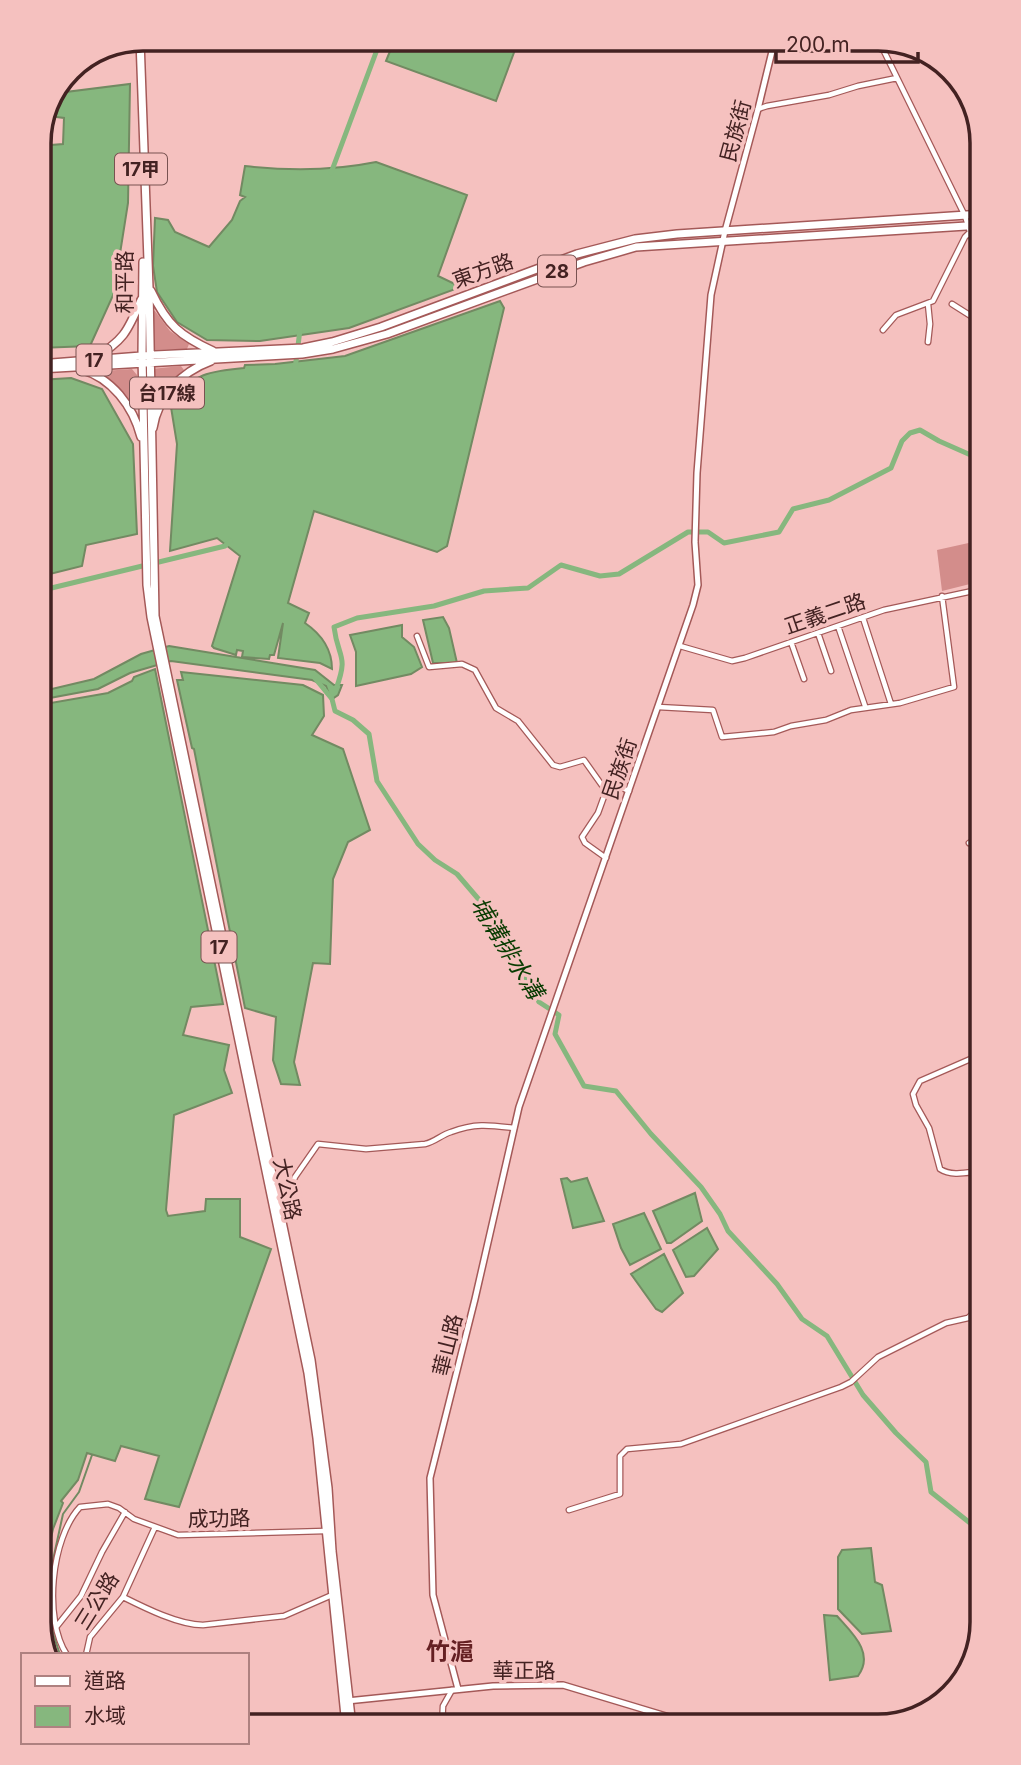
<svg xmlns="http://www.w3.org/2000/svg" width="1021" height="1765" font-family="Inter,'Noto Sans TC',sans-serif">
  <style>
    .green { fill: #d38d8b }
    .water { fill: #86b77e; stroke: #728a62; stroke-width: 2 }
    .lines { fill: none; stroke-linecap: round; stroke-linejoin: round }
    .stream { stroke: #728a62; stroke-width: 2 }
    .canal { stroke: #86b77e; stroke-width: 5 }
    .minor-casing { stroke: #a45958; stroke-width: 7 }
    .tertiary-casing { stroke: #a45958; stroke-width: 8 }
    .primary-casing { stroke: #a45958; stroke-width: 10 }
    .minor { stroke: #fff; stroke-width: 4.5 }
    .tertiary { stroke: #fff; stroke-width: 5 }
    .primary { stroke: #fff; stroke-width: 7 }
    .labels { text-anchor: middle; stroke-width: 7; stroke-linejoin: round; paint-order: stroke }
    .shield { fill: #f5c1bf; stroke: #785251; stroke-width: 2 }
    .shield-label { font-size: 19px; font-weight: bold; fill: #432222 }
    .street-label { font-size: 21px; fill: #432222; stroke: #f5c1bf }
    .water-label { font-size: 23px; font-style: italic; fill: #083b01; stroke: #f5c1bf }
    .quarter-label { font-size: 24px; font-weight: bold; fill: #652023; stroke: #f5c1bf }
    .rim { fill: none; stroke: #432222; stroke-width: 3.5 }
  </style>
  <rect width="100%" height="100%" fill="#f5c1bf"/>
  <path class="green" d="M151,310l4,1 15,20 19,13 -2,5 -36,1z
    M181,366l3,4 -2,3 -16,15 -10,15h-4l-1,-34z
    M132,369l5,6v32l-3,2 -31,-34v-4z
    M982,540v41l-40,10 -5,-41z"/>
  <path class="water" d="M395,39h124l-23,62 -110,-40z
    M130,84l-2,119 -12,76 4,1 -30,66 -51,2v-202l24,-2 1,-26 -16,-2 10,-23z
    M376,162l91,33 -29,81 23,11 -112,41 -89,13 -53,-1 -30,-18 -20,-30 -4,-26 2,-48 13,2 7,12 34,15 23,-27 8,-19 5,-4 -5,-2 5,-29c44,5 87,5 131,-4z
    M500,301l4,7 -57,238 -10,6 -123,-41 -26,92 21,10 -4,10c16,11 27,25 27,46l-12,-6 -42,-5 5,-35 -9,32h-4l-1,4 -27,-2 1,-6 -6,-1 -1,5 -22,-7 -2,-2 28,-90 -23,-18 -47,13 7,-107 -7,-43c23,-27 40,-30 74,-33l1,-3 30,-1 70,-8z
    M71,378l31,11 31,55 4,90 -51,11 -4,21 -32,8 -11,-6v-188z
    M443,617l6,11 8,35h-24l-10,-43z
    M402,625v12l12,10 8,20 -11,7 -55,12v-34l-6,-17z
    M169,646l146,24 19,15h8l-4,10 -7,5 -5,-14 -14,-6 -141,-19 -41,12 -32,16 -59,11v-8l55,-13 47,-25z
    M155,669l68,335 -32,3 -8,28 46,10 -5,25 8,23 -58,22 -8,95 2,6 37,-5 1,-12h34v38l31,12 -92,258 -34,-8 14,-43 -38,-10 -6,15 -28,-8 -9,27 -17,21 2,2 -10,26 -14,62v-886l69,-12 24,-12 2,-4z
    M181,672l122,13 20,10 1,21 -12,19 31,14 27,81 -22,12 -15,37 -3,85 -17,-1 -19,99 6,23 -19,-1 -8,-24 3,-43 -31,-9 -51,-259 -2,-1 -15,-68h6z
    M567,1178l4,4 16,-4 17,43 -31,7 -12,-49z
    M695,1193l7,28 -31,22h-4l-14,-32z
    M644,1213l17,36 -31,16 -9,-17 -8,-24z
    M707,1228l11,21 -24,27 -8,1 -13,-27z
    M664,1254l19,39 -21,19 -6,-3 -25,-35z
    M871,1548l4,34 7,3 9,46 -29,3 -24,-25v-52l4,-7z
    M824,1615l13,1c15,17 38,37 21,60l-28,4z"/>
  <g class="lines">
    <path class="stream" d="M60,1655l-6,-19 -8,-44 17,-78 16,-22 13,-37"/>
    <path class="canal" d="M331,173l50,-134
      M295,369l5,-39
      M39,591l186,-45 5,-5
      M314,677l18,22 3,12 18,9 16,14 8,47 41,63 17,16 22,14 36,42 46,86 20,13 -4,19 29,52 32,5 35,43 50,53 19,27 8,17 49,53 25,35 25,17 36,59 33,38 30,29 5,30 44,35 7,23
      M336,689c13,-35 2,-30 -2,-62l23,-9 77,-12 50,-15 44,-3 33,-23 39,11 19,-2 69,-42h20l16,11 55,-11 14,-23 36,-9 62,-32 11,-27 8,-8 10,-3 19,11 43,19"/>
    <defs>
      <path id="minor" d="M878,39l87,177 9,28 8,11
        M758,109l9,-3 62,-11 29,-9 39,-8
        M952,304l30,19
        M883,330l13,-15 37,-14 32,-64 6,-6 11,-1
        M928,342l2,-18 -2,-20
        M982,477v4
        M863,618l28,86
        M838,626l27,80
        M818,633l13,38
        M417,636l12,31 33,-3 13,6 21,38 22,13 35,44 7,2 24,-7 22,31 16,-3 7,3
        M791,642l13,37
        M680,646l52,15 13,-3 139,-48 98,-21
        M658,707l55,3 9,27 52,-5 17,-6 35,-6 25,-10 49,-7 54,-16 -12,-91
        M606,791l-8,22 -16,24 3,6 21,15
        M969,843l13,-7
        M982,1171c-13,1 -30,6 -42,-2l-11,-41 -13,-23 -3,-11 7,-13 62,-27
        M280,1212l15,-35 23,-33 48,5 59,-5c10,-2 16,-9 26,-12 24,-9 38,-7 63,-4
        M569,1510l51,-16v-38l7,-7 54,-5 160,-57 10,-5 27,-25 68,-34 22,-5 14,-13
        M123,1597c22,11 56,28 80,28l81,-9 48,-21
        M57,1626l24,-30 21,-44 23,-40
        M67,1655c-24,-36 -16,-117 13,-148l28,-3 11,4 15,11 44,16 147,-4
        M86,1655l4,-18 33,-40 32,-70
        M442,1726l1,-20 9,-16"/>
      <path id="tertiary" d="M458,1689l-25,-94 -3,-117 45,-179 44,-192 174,-502 5,-20 -3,-43 2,-69 14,-178 14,-64 33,-122 17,-70
        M347,1701l146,-15 70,-1 136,41"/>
      <path id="primary" d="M140,40l9,248 6,328 156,744 17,128 4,63 20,175
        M143,262l-1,94 5,229 4,32 157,756 9,65 29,288
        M151,291c16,34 29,45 62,60
        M92,359c31,-17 36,-28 49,-59
        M39,364l115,-9 149,-7 29,-6 49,-15 196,-73 58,-15 42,-5 305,-20
        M39,369l263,-15 31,-5 54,-15 197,-72 52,-15 346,-22
        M80,369c32,9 53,37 61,68
        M153,428c5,-32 28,-56 58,-67"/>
    </defs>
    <use href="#minor" class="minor-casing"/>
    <use href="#tertiary" class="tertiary-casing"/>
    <use href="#primary" class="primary-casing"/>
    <use href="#minor" class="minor"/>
    <use href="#tertiary" class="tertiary"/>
    <use href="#primary" class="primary"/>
  </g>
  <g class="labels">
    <g class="shield">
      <rect x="115" y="153.5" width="52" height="31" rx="5"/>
      <rect x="538" y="255.5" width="38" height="31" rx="5"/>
      <rect x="76.5" y="344.5" width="35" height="31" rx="5"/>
      <rect x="130" y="377.5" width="74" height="31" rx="5"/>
      <rect x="201.5" y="931.5" width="35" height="31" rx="5"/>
    </g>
    <g class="shield-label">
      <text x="141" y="176">17甲</text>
      <text x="557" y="278">28</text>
      <text x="94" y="367">17</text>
      <text x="167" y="400">台17線</text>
      <text x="219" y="954">17</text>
    </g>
    <g class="street-label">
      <text transform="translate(736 131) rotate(-75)" y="7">民族街</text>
      <text transform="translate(483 271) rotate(-20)" y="7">東方路</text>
      <text transform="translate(125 282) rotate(-90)" y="7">和平路</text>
      <text transform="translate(825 614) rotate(-19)" y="7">正義二路</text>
      <text transform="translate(620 769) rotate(-71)" y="7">民族街</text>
      <text transform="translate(287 1189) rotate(78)" y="7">大公路</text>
      <text transform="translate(448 1345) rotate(-76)" y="7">華山路</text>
      <text transform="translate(219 1519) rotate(-1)" y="7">成功路</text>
      <text transform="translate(97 1601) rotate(-58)" y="7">三公路</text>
      <text x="524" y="1678">華正路</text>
    </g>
    <g class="water-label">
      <text transform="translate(507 948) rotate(58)" y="8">埔溝排水溝</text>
    </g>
    <g class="quarter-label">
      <text x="450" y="1660">竹滬</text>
    </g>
  </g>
  <path d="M0 0H1021V1765H0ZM143 51H878A92 92 0 0 1 970 143V1622A92 92 0 0 1 878 1714H143A92 92 0 0 1 51 1622V143A92 92 0 0 1 143 51Z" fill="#f5c1bf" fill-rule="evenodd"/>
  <path class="rim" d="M143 51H878A92 92 0 0 1 970 143V1622A92 92 0 0 1 878 1714H143A92 92 0 0 1 51 1622V143A92 92 0 0 1 143 51Z"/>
  <rect x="21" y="1653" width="228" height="91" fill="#f5c1bf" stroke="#ae8180" stroke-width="2"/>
  <rect x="35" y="1676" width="35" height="10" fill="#ffffff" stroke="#ae8180" stroke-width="2"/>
  <text x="84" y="1688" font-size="21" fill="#432222">道路</text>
  <rect x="35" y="1706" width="35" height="21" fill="#86b77e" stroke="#ae8180" stroke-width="2"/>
  <text x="84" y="1723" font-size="21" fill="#432222">水域</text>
  <path d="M776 52v10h142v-10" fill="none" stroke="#432222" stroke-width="3.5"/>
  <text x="786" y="52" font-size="21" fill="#432222" stroke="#f5c1bf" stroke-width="5" paint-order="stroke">200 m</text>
</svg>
